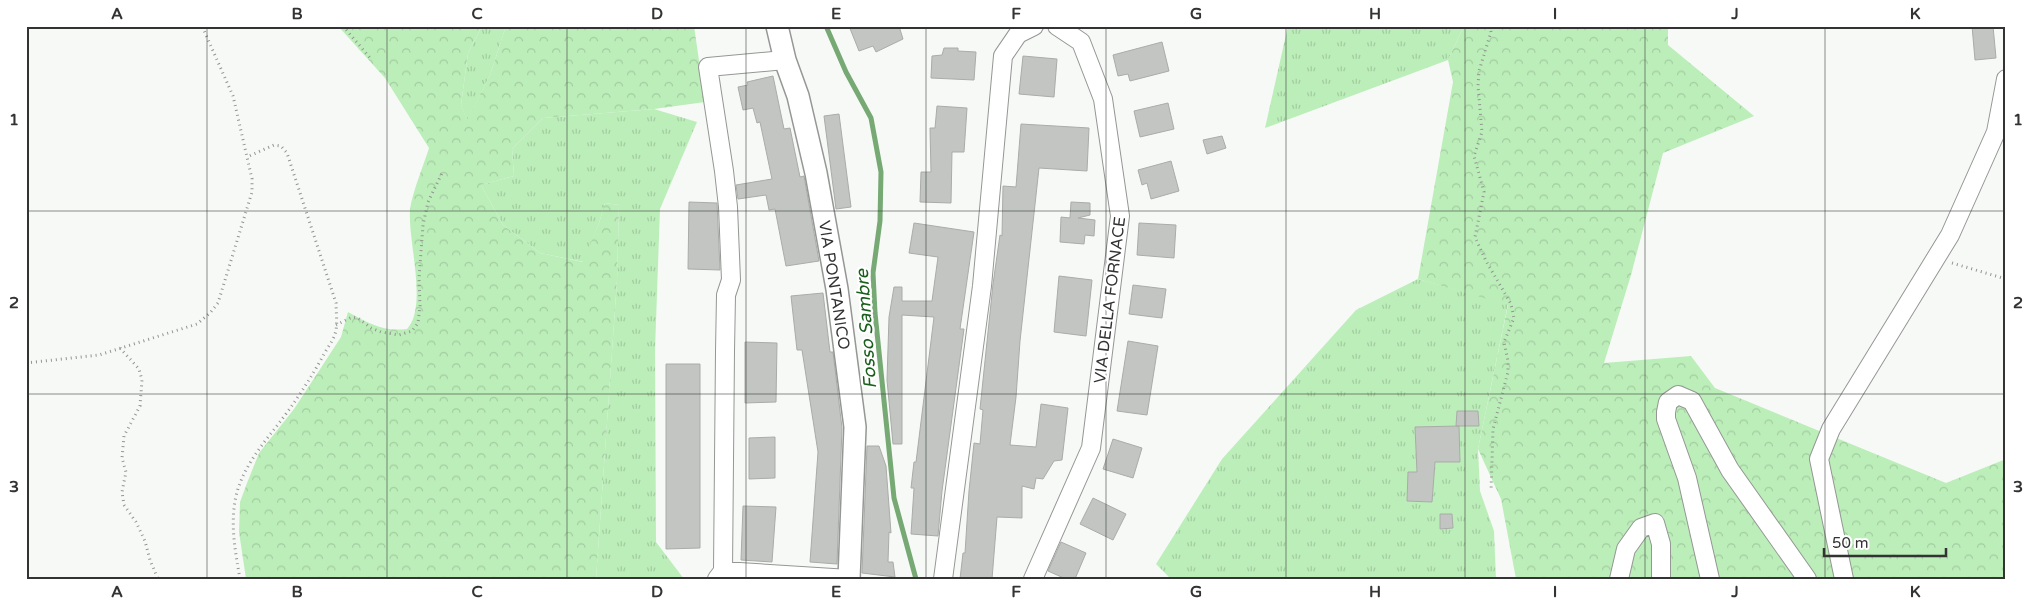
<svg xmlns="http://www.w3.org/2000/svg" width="2032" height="605" font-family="'Varela Round',sans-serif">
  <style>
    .grass { fill: url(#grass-tufts) }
    .forest { fill: url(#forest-crowns) }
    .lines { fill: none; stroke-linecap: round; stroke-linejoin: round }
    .stream { stroke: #77a975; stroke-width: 5 }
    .building { fill: #c2c5c2; stroke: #a9aca9 }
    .minor-casing { stroke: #949794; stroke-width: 20 }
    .tertiary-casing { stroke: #949794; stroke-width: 24 }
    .path { stroke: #929492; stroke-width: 3; stroke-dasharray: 1 4; stroke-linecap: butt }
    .minor { stroke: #fff; stroke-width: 18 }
    .tertiary { stroke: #fff; stroke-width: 21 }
    .grid { fill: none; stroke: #323332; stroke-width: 1; stroke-opacity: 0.55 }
    .labels { text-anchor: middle; stroke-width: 4.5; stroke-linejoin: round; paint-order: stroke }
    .street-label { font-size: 16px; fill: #323332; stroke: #fff }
    .water-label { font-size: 18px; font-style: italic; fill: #195f1b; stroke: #fff }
    .neatline { fill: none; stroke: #323332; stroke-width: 2 }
    .grid-label { font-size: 16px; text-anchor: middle; font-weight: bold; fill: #323332 }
  </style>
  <defs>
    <pattern id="grass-tufts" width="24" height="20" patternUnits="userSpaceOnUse" patternTransform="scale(1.25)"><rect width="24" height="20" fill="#bceeb9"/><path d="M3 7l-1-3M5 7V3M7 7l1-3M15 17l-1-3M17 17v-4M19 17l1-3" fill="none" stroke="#a2cda0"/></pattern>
    <pattern id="forest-crowns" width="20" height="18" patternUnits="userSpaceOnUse" patternTransform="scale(1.25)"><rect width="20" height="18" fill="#bceeb9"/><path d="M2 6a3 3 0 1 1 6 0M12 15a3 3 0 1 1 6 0" fill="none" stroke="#a2cda0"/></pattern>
  </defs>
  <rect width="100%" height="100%" fill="#f7f9f7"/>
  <path class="grass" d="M482,26h24l-16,49 -23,46 -6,-16 7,-52z
    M1288,26h176l-16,34 -183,68z
    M654,109l43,13 -37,87 -5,141 1,192 28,37h-88l21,-299 2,-75 -14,-2 -6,20 -15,39 -44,-9 -37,-28 -22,-40 33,-9 -2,-27 31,-31z
    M1418,279l90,25 -30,145 2,42 14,40 2,48h-325l-15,-15 66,-105 134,-149z"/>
  <path class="forest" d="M338,26h144l-14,27 -7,52 6,15 23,-45 16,-49h188l11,76 -51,7 -111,9 -31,31 2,27 -33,9 22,40 37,28 43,9 16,-39 6,-20 14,2 -2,75 -21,299h-350l-7,-47 1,-30 7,-19 12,-30 35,-44 47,-72 7,-25c20,11 35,20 59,17 21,-22 1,-87 3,-118 1,-15 14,-47 19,-63l-44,-70z
    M1464,26h204v19l86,71 -91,37 -32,122 -27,88 87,-7 24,32 231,95 60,-24v120h-490l-15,-80 -23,-50 30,-144 -90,-26 35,-197 -5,-22z"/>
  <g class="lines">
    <path class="stream" d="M826,26l20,46 25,46 10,54 -1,49 -7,52 2,40 19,185 22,81"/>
  </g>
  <path class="building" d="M849,26h50l4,13 -27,13 -3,-6 -14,5z
    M1972,26h21l3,32 -21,2z
    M1162,42l7,29 -39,10 -2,-7 -10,2 -5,-21z
    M944,48h14v3l18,1 -2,28 -43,-2 1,-22 10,-1z
    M1023,56l34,3 -3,38 -35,-3z
    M773,76l11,53 6,-1 10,49 4,-1 15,85 -33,5 -11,-57 -6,1 -3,-15 -28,4 -2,-14 36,-6 -12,-57 -3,1 -4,-15 -10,2 -5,-23 10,-2 -1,-3z
    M1168,103l6,26 -34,8 -6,-26z
    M937,106l30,2 -3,44h-12l-1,51 -31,-1 1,-30h10l-1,-44h5z
    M839,114l12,93 -15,2 -12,-93z
    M1021,124l68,4 -2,43 -48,-3 -19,173 -4,56 -6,48 26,2 5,-43 27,4 -6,52 -8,1 -11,18 -7,-1 -2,11 -12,-3v32l-25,-1 -5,62h-32l3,-26h2l4,-62 5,-48 6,1 3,-34 -3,-1 13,-125 7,-49 2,1 1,-50 13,1z
    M1222,136l4,12 -19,6 -4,-14z
    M1171,161l8,30 -28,8 -4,-16 -5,2 -4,-15z
    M689,202l28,1 3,67 -32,-1z
    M1071,202l19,1v12l-12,3 17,2 -1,16 -9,-1 -1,9 -24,-2 1,-25 9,1z
    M914,223l60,9 -14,97h4l-22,162 -4,45 -27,-2 3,-46h-3l3,-26h2l18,-145 -32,-2v129h-9l-6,-64 2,-63 5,-30h8v14h30l6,-44 -29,-4z
    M1139,223l37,2 -2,33 -37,-3z
    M1059,276l33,4 -6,56 -32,-4z
    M1133,285l33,4 -4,29 -33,-4z
    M823,293l7,59h3l9,76 -5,136 -27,-2 8,-110 -16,-102h-5l-6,-54z
    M1128,341l30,5 -11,69 -30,-4z
    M745,342l32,1 -1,59 -31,1z
    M666,364h34v184l-34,1z
    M1457,411h21l1,15h-23z
    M1459,426l1,36h-25l-3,40 -25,-1 1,-29h9l-2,-45z
    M775,437v41l-26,1v-41z
    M1113,439l29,9 -9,30 -30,-9z
    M867,446h12l7,20 5,67 -2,-1 -1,30h5l2,15 -33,-4z
    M1093,498l33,16 -13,26 -33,-16z
    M743,506l33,1 -4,55 -31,-2z
    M1440,514h12l1,14 -13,1z
    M1061,542l25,11 -11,26h-9l-18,-8z"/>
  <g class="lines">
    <defs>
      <path id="minor" d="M723,571l2,-220 1,-56 5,-15 -3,-73 -4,-36 -16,-104 77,-7
        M717,579l6,-8 126,8
        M943,579l39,-293 21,-230 15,-22 16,-8
        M1033,579l58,-131 29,-232 -17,-117 -22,-57 -24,-16
        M1619,579l7,-30 15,-21 14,-5 6,21v35
        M1710,579l-23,-101 -21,-59v-7l2,-10 10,-7 14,6 38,69 77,109
        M1844,579l-25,-120 12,-30 119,-194 46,-103 10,-53"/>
      <path id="tertiary" d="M777,26l8,34 13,36 18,77 21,116 18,138 -6,152"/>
    </defs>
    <use href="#minor" class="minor-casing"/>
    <use href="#tertiary" class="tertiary-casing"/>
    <path class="path" d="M343,26l28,33
      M1490,26l1,6 -12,39 -1,15 4,46 -8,24 10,36 -9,45 11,24 25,43 3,14 -10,24 4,19v11l-15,57 -2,62
      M1952,263l54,16
      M336,325l16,-8 6,1 13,10 10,4 18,3 13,-4 6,-8 2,-17 -1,-27 4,-54 5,-23 15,-31
      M120,348l19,21 3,11 -2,26 -16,30 -2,22 4,14 -4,20 2,13 12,17 9,19 5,19 8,19
      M26,363l73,-8 98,-31 13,-11 8,-10 34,-111v-13l-19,-83 -31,-70
      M240,579c-5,-29 -10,-55 -4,-83 6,-26 24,-49 40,-69 18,-23 34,-47 48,-73 4,-7 9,-13 11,-20 3,-9 1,-21 1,-31l-49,-150 -6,-7 -7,-1 -27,12"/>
    <use href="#minor" class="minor"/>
    <use href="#tertiary" class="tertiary"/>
  </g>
  <path class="grid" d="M207,26v553M387,26v553M567,26v553M746,26v553M926,26v553M1106,26v553M1286,26v553M1465,26v553M1645,26v553M1825,26v553M26,211h1980M26,394h1980"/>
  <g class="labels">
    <g class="street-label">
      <text transform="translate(835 285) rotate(81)" y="6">VIA PONTANICO</text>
      <text transform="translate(1109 300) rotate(-83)" y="6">VIA DELLA FORNACE</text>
    </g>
    <g class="water-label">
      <text transform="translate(866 329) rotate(-94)" y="6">Fosso Sambre</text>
    </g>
  </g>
  <rect width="2032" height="605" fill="none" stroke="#ffffff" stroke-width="55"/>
  <path d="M1824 548v8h122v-8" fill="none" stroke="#323332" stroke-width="2.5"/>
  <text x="1832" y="548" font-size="15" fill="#323332" stroke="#ffffff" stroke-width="4" paint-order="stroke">50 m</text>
  <rect x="28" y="28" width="1976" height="550" class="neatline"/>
  <g class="grid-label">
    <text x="117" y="19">A</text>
    <text x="297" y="19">B</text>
    <text x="477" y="19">C</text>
    <text x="657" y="19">D</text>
    <text x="836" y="19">E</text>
    <text x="1016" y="19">F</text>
    <text x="1196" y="19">G</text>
    <text x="1375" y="19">H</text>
    <text x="1555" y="19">I</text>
    <text x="1735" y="19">J</text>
    <text x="1915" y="19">K</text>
    <text x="14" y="125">1</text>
    <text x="2018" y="125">1</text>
    <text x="14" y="308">2</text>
    <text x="2018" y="308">2</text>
    <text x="14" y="492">3</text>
    <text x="2018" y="492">3</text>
    <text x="117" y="597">A</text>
    <text x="297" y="597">B</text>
    <text x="477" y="597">C</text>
    <text x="657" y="597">D</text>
    <text x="836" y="597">E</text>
    <text x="1016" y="597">F</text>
    <text x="1196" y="597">G</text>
    <text x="1375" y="597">H</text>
    <text x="1555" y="597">I</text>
    <text x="1735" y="597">J</text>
    <text x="1915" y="597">K</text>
  </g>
</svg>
